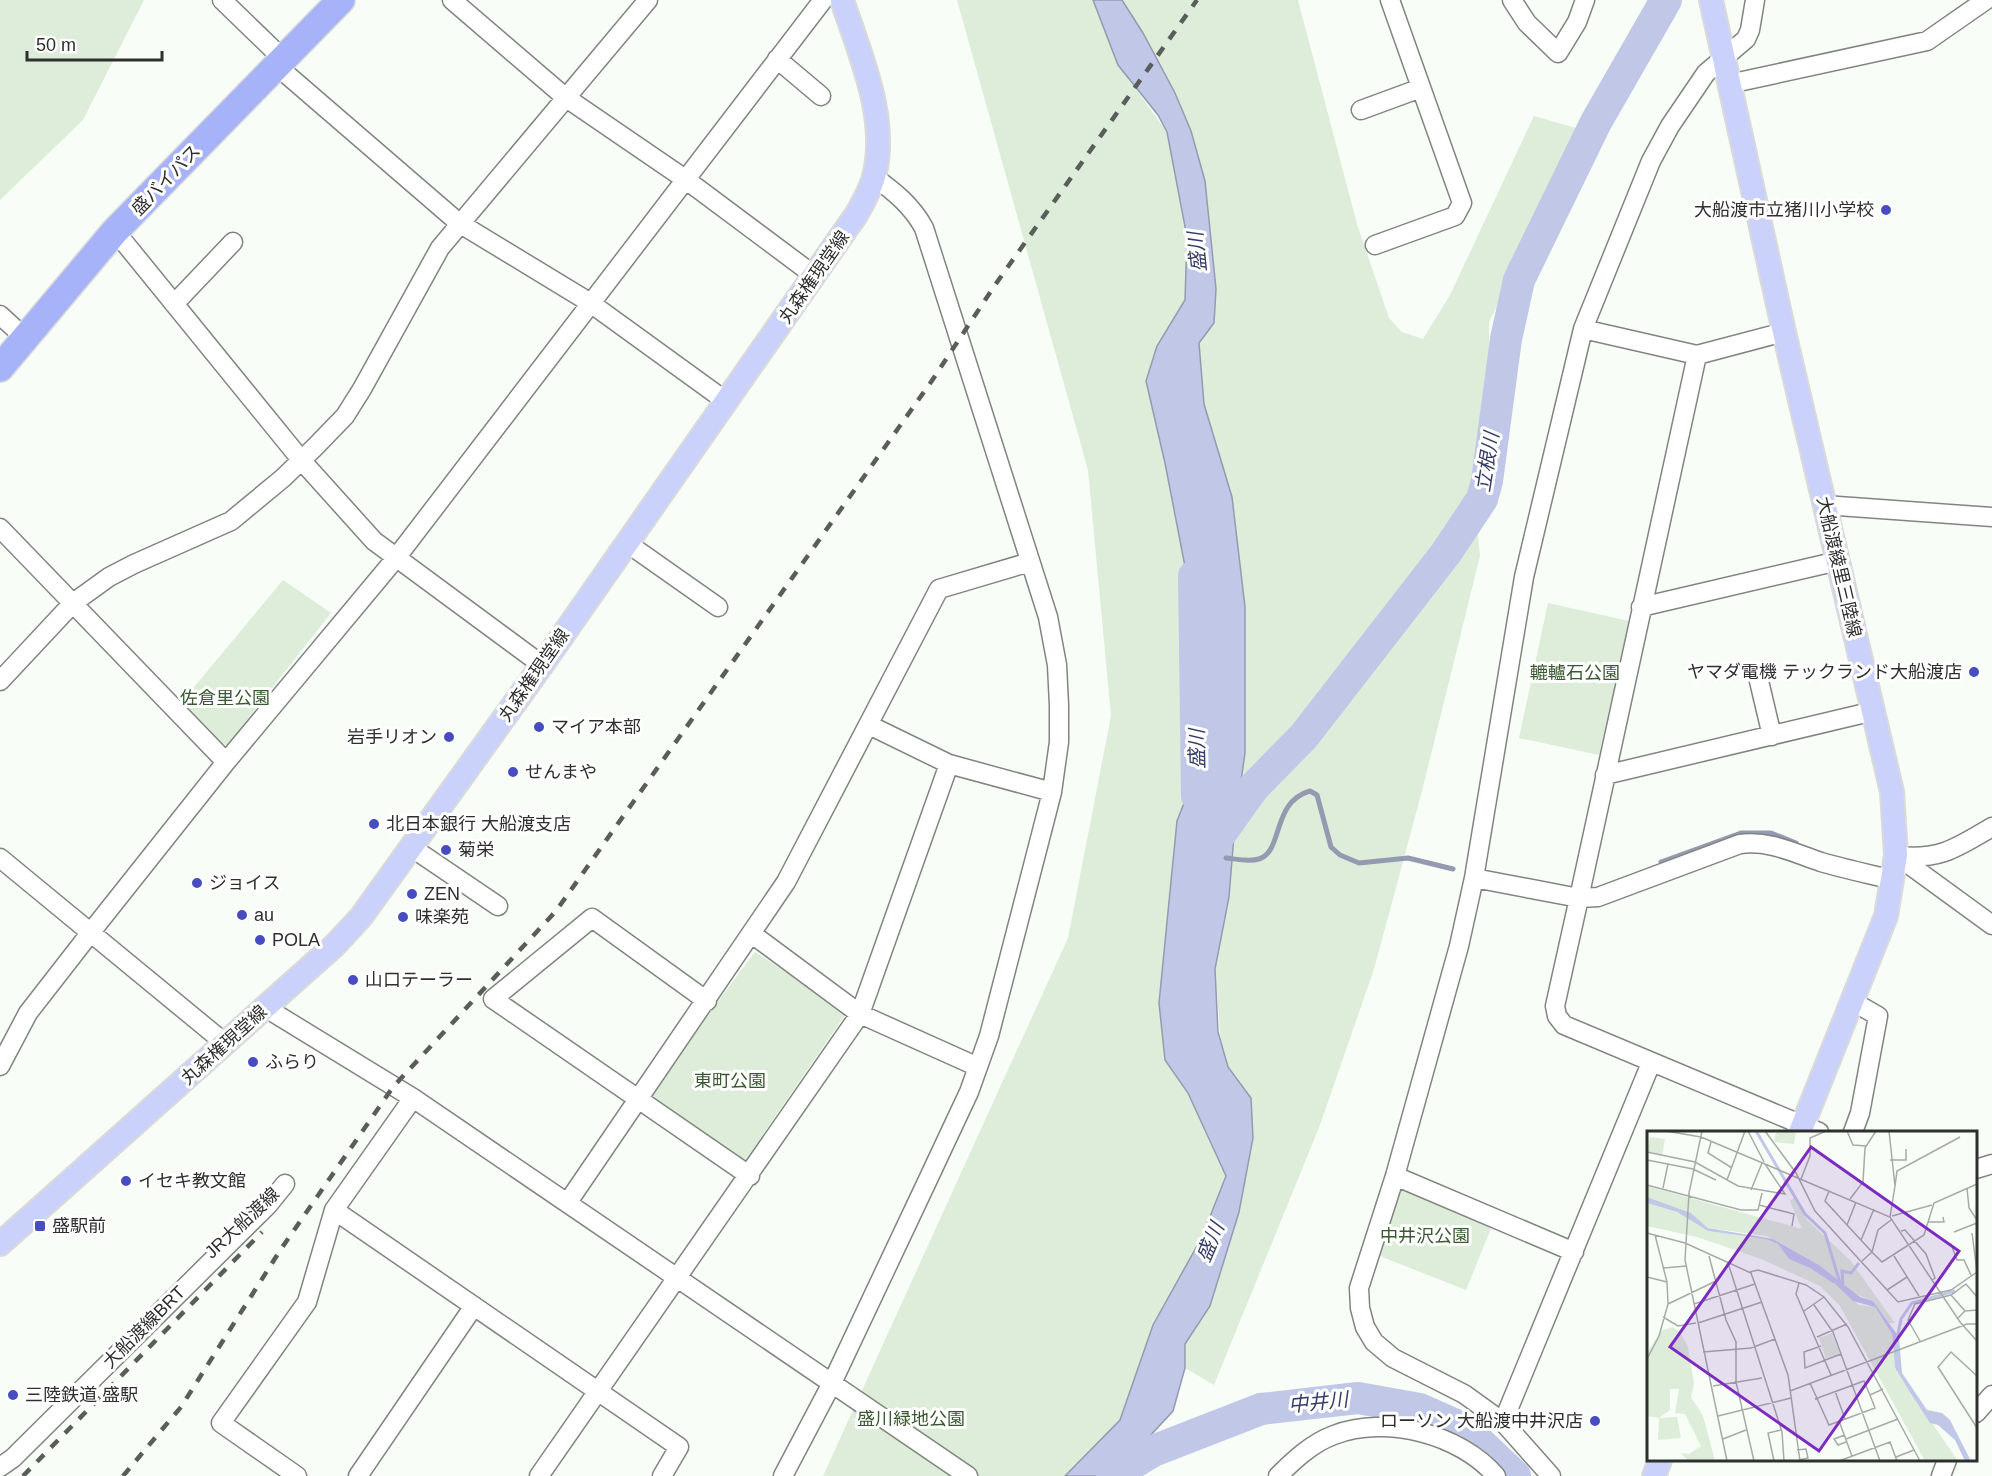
<svg xmlns="http://www.w3.org/2000/svg" width="1992" height="1476" font-family="Arial,'Noto Sans JP',sans-serif">
  <style>
    .green { fill: #ddedd9 }
    .water { fill: #c1c8e7; stroke: #959ab0; stroke-width: 1.5 }
    .lines { fill: none; stroke-linecap: round; stroke-linejoin: round }
    .stream { stroke: #959ab0; stroke-width: 5 }
    .river { stroke: #c1c8e7; stroke-width: 32 }
    .minor-casing { stroke: #818580; stroke-width: 21 }
    .major-casing { stroke: #d9dad9; stroke-width: 26 }
    .highway-casing { stroke: #d9dad9; stroke-width: 30 }
    .minor { stroke: #fff; stroke-width: 18 }
    .major { stroke: #cad1fb; stroke-width: 22 }
    .highway { stroke: #a7b3f9; stroke-width: 27 }
    .rail { stroke: #5a5d5a; stroke-width: 4.5; stroke-dasharray: 10 10; stroke-linecap: butt }
    .poi-dot { fill: #484cc1; stroke: #fff; stroke-width: 2 }
    .labels { text-anchor: middle; stroke-width: 6; stroke-linejoin: round; paint-order: stroke }
    .street-label { font-size: 18px; fill: #2e302e; stroke: #fff }
    .poi-label { font-size: 18px; fill: #2e302e; stroke: #fff; text-anchor: start }
    .park-label { font-size: 18px; fill: #395930; stroke: #fff }
    .water-label { font-size: 20px; font-style: italic; fill: #373d69; stroke: #fff }
    .inset-river { fill: none; stroke: #c1c8e7; stroke-width: 3 }
    .inset-road { fill: none; stroke: #a7aba7; stroke-width: 1.5 }
    .view { fill: #7b2cbf; fill-opacity: 0.15; stroke: #7b2cbf; stroke-width: 3 }
    .inset-edge { fill: none; stroke: #2e302e; stroke-width: 3 }
  </style>
  <rect width="100%" height="100%" fill="#f8fdf7"/>
  <path class="green" d="M0,0h144l-61,120 -83,80z
    M957,0h136l25,65 49,67 20,105 -2,63 -28,46 -11,35 19,82 35,181 6,57 -16,87 -13,33 -12,239 23,33 38,83 -24,61 -49,88 -33,95 -55,56h-242l245,-538 43,-222 -23,-246z
    M1123,0h175l59,224 32,94 13,14 21,7 27,-44 84,-179 49,14 -94,192v68l-15,108 6,58 -58,235 -48,178 -54,156 -106,260 -29,-17v-24l25,-39 41,-207 -23,-31 -7,-23 -6,-76 14,-71 6,-74 10,-70v-146l-13,-110 -28,-93 -5,-61 15,-24 -71,-286 -16,-23z
    M283,580l48,33 -104,132 -10,-2 -37,-39z
    M1548,603l81,18 -30,134 -80,-17z
    M755,952l92,60 -105,153 -96,-68z
    M1398,1187l94,39 -26,64 -89,-35z"/>
  <path class="water" d="M1093,0h29l21,33 32,60 16,38 14,50 11,108 -2,34 -15,20 5,61 28,93 13,110v146l-10,70 -6,74 -14,72 3,63 10,35 23,31 2,40 -14,74 -29,94 -25,38v24l-12,43 -23,25 -13,40h-72l55,-56 33,-95 49,-88 24,-61 -38,-83 -23,-33 -6,-57 18,-182 13,-33 16,-87 -6,-57 -35,-181 -19,-82 11,-35 28,-46 2,-63 -20,-105 -9,-17 -40,-50z"/>
  <g class="lines">
    <path class="stream" d="M1226,858c10,1 23,4 33,1 25,-8 12,-57 51,-68l7,4 14,52 9,8 19,8 49,-5 45,11
      M1661,862l80,-29h30l25,10"/>
    <path class="river" d="M1194,576l3,220
      M1211,847l43,-60 50,-51 142,-183 36,-54 5,-18 19,-142 13,-59 77,-158 70,-122
      M1112,1476l41,-25 108,-42 97,-11 62,11 45,20 50,47"/>
    <defs>
      <path id="minor" d="M222,0l61,59
        M452,0l113,97 120,82 130,97
        M1512,0l15,23 31,30 19,-31 8,-22
        M777,59l44,37
        M277,66l182,157 130,79 138,100
        M1729,84l198,-43 59,-41
        M1361,110l60,-22
        M115,231l187,230 72,80 168,124
        M1375,245l80,-29 7,-13 -72,-203
        M174,304l59,-62
        M0,315l25,23
        M1583,329l114,26
        M1824,505l168,12
        M0,528l226,234
        M627,543l91,64
        M1641,607l197,-46
        M0,681l73,-78 36,-26 25,-13 97,-43 52,-43 32,-31 30,-31 17,-27 78,-141 208,-248
        M1759,681l13,55
        M869,725l80,39 103,28
        M1605,775l269,-64
        M411,847l87,59
        M1896,855l96,70
        M1898,856c43,4 58,-8 94,-29
        M0,858l226,186
        M1474,878l105,20 118,-543 87,-23
        M752,934l108,80 118,53
        M707,1001l-115,-83 -99,81 257,177
        M1852,1001l26,15 -18,97 -7,19
        M266,1008l147,90 555,378
        M0,1066l28,-53 63,-81 135,-170 170,-204 427,-558
        M1819,1132l-255,-107 -7,-9 -2,-10 24,-108 19,-1 142,-53c29,-4 54,9 81,18 24,7 48,12 72,18
        M1976,1169l16,-5
        M1395,1176l179,76
        M568,1202l218,-320 153,-293 91,-27
        M334,1210l345,237 -17,29
        M1976,1413l16,-18
        M1503,1422l148,-359
        M0,1467l13,-9 255,-253 17,-21
        M297,1476l-76,-53 86,-121 27,-92 79,-112
        M358,1476l116,-170
        M539,1476l321,-462 89,-250
        M783,1476l49,-93 92,-195 45,-96 20,-56 63,-244 7,-50v-37l-2,-40 -9,-48 -124,-389c-12,-22 -29,-36 -50,-51
        M1278,1476c16,-16 34,-33 56,-41 52,-20 126,-1 162,41
        M1551,1476l-48,-54 -39,-28 -71,-36 -19,-16 -9,-15 -5,-19 -1,-20 36,-112 64,-230 15,-68 50,-301 59,-248 68,-168 19,-35 36,-53 40,-34 4,-9 5,-30
        M1941,1476l6,-16"/>
      <path id="major" d="M1711,0l73,332 108,460 4,63 -10,61 -86,216
        M0,1244l335,-299 26,-28 181,-252 314,-450c7,-12 14,-24 18,-38 15,-59 -14,-122 -32,-177
        M1654,1476l6,-16"/>
      <path id="highway" d="M0,368l115,-137 226,-231"/>
    </defs>
    <use href="#minor" class="minor-casing"/>
    <use href="#major" class="major-casing"/>
    <use href="#highway" class="highway-casing"/>
    <use href="#minor" class="minor"/>
    <use href="#major" class="major"/>
    <use href="#highway" class="highway"/>
    <path class="rail" d="M23,1476l239,-244
      M123,1476l58,-69 100,-158 112,-162 163,-176 375,-529 64,-97 202,-285"/>
  </g>
  <g class="poi-dot">
    <circle cx="1886" cy="210" r="6"/>
    <circle cx="1974" cy="672" r="6"/>
    <circle cx="539" cy="727" r="6"/>
    <circle cx="449" cy="737" r="6"/>
    <circle cx="513" cy="772" r="6"/>
    <circle cx="374" cy="824" r="6"/>
    <circle cx="446" cy="850" r="6"/>
    <circle cx="197" cy="883" r="6"/>
    <circle cx="412" cy="894" r="6"/>
    <circle cx="242" cy="915" r="6"/>
    <circle cx="403" cy="917" r="6"/>
    <circle cx="260" cy="940" r="6"/>
    <circle cx="353" cy="980" r="6"/>
    <circle cx="253" cy="1062" r="6"/>
    <circle cx="126" cy="1181" r="6"/>
    <rect x="34" y="1220" width="12" height="12" rx="3"/>
    <circle cx="13" cy="1395" r="6"/>
    <circle cx="1595" cy="1421" r="6"/>
  </g>
  <g class="labels">
    <g class="street-label">
      <text transform="translate(166 180) rotate(-46)" y="6">盛バイパス</text>
      <text transform="translate(814 277) rotate(-55)" y="6">丸森権現堂線</text>
      <text transform="translate(1839 567) rotate(77)" y="6">大船渡綾里三陸線</text>
      <text transform="translate(534 675) rotate(-55)" y="6">丸森権現堂線</text>
      <text transform="translate(224 1045) rotate(-42)" y="6">丸森権現堂線</text>
      <text transform="translate(242 1223) rotate(-43)" y="6">JR大船渡線</text>
      <text transform="translate(144 1327) rotate(-45)" y="6">大船渡線BRT</text>
    </g>
    <g class="poi-label">
      <text x="1874" y="216" text-anchor="end">大船渡市立猪川小学校</text>
      <text x="1962" y="678" text-anchor="end">ヤマダ電機 テックランド大船渡店</text>
      <text x="551" y="733">マイア本部</text>
      <text x="437" y="743" text-anchor="end">岩手リオン</text>
      <text x="525" y="778">せんまや</text>
      <text x="386" y="830">北日本銀行 大船渡支店</text>
      <text x="458" y="856">菊栄</text>
      <text x="209" y="889">ジョイス</text>
      <text x="424" y="900">ZEN</text>
      <text x="254" y="921">au</text>
      <text x="415" y="923">味楽苑</text>
      <text x="272" y="946">POLA</text>
      <text x="365" y="986">山口テーラー</text>
      <text x="265" y="1068">ふらり</text>
      <text x="138" y="1187">イセキ教文館</text>
      <text x="52" y="1232">盛駅前</text>
      <text x="25" y="1401">三陸鉄道 盛駅</text>
      <text x="1583" y="1427" text-anchor="end">ローソン 大船渡中井沢店</text>
    </g>
    <g class="park-label">
      <text x="1575" y="679">轆轤石公園</text>
      <text x="225" y="704">佐倉里公園</text>
      <text x="730" y="1087">東町公園</text>
      <text x="1425" y="1242">中井沢公園</text>
      <text x="911" y="1425">盛川緑地公園</text>
    </g>
    <g class="water-label">
      <text transform="translate(1197 252) rotate(-96)" y="7">盛川</text>
      <text transform="translate(1487 462) rotate(-81)" y="7">立根川</text>
      <text transform="translate(1197 749) rotate(-91)" y="7">盛川</text>
      <text transform="translate(1210 1242) rotate(-67)" y="7">盛川</text>
      <text transform="translate(1318 1402) rotate(-6)" y="7">中井川</text>
    </g>
  </g>
  <g transform="translate(1647 1131)">
    <rect width="330" height="330" fill="#f8fdf7"/>
    <path d="M129,0h20l-2,13 -20,-2zM3,6l15,2 -3,16 -15,-4zM0,55l155,43 -12,-28 5,-4 12,23 43,40 45,63h-6l-16,-22 -20,-8 -34,-28 -38,-22 -14,-7 -59,-8 -17,-15 -44,-16zM0,72l30,9 31,19 58,8 12,5 11,15 37,16 33,30 16,2 17,27 3,35 63,92h-33l-85,-155 -20,-20 -59,-27 -64,-22 -50,-11zM25,196l8,5 8,15 6,37 -3,13 12,19 12,45h-27l-7,-8 8,1 12,-8 -16,-32 -10,-1 4,-24h-9v21l-11,8 18,-1 4,21 -23,2 1,-22 -12,-2v-63l14,-22zM185,202l8,21 -14,5 -7,-21z" fill="#ddedd9"/>
    <path d="M0,66l44,16 17,15 65,11 46,26 41,32 13,4 26,36 3,36 25,37 15,3 8,7 21,41h-6l-10,-21 -17,-15 -8,-2 -22,-34 -13,-21 -3,-34 -17,-27 -22,-6 -27,-26 -37,-16 -11,-15 -12,-5 -58,-8 -31,-19 -30,-9z" fill="#c1c8e7"/>
    <path class="inset-river" d="M109,0l49,83 20,19 15,50M166,137l21,14M196,153l-1,-13 9,2 8,-10M250,208l4,-20 11,-16 43,-12"/>
    <path class="inset-road" d="M19,0l35,6M55,0l-13,62 -4,67 42,201M101,0l16,31M118,0l31,42 19,38 83,91 53,-12 26,-18M200,0l6,14 14,1M242,0l6,55 -5,31M54,6l189,80 70,105 17,19M64,11l-3,11 24,15M0,21l48,10 43,24 47,8 -20,-30M0,29l46,9 23,11M243,29h16v-11M154,48l9,-23v-18l16,-7M80,49l18,-49M0,54l94,25h17l4,-17M248,55l2,-15 63,-34M16,57l5,-24M320,57l2,20 8,12M104,59l11,-27M182,60l-4,10 47,51 -10,9M203,68l13,-17 2,-34 11,-17M112,74l35,9 -2,12M245,85l40,-11M244,89l-13,10 -6,22 10,10 42,-27 10,-32 43,-19M281,91h16l-1,-5M200,94l9,-23M254,100l4,-1 21,24 9,24 -3,2M307,101l23,-9M0,102l38,10M325,102l5,38M214,109l13,-31M38,112l66,30 37,102 12,86M304,113l6,16h7l7,15M62,125l17,64 10,22v40l18,79M247,125l25,40M81,132l54,169 2,29M17,137l22,-2M103,141l8,-2 48,15 18,12 24,30 72,134M0,146l20,5M152,152l-3,11 35,81M240,159l20,-13M304,164l14,16M21,173l48,-23M47,173l61,-20M167,174l19,27 47,129M157,180l20,-14M16,186l15,9 18,-3M310,188l8,-8 12,-1M51,192l64,-21M170,206l30,-13M273,210l-12,-21 7,-16 36,-9 15,-11 11,13M174,215l-17,6 1,16 36,-14M56,221l48,-4 24,-9M0,228l12,-23 9,-32 -1,-22 -12,-47M330,245l-26,-24 -13,15 39,61M163,252l19,42 46,-17 -5,-13M66,255l49,-8M143,260l177,-67h10M188,260l10,28M168,268l49,-18 6,14 13,-6M71,285l73,-18M192,290l13,35M198,304l-11,4 4,6 8,-3M76,308l23,-9M199,308l52,-20M150,319l9,-1 2,9 -9,2M249,326l18,-7M127,330l-6,-28 13,-3M192,330l51,-19 7,19"/>
    <path class="view" d="M164,16l148,104 -140,200 -149,-104z"/>
    <rect width="330" height="330" class="inset-edge"/>
  </g>
  <path d="M27 51v9h135v-9" fill="none" stroke="#2e302e" stroke-width="3"/>
  <text x="36" y="51" font-size="18" fill="#2e302e" stroke="#ffffff" stroke-width="4.5" paint-order="stroke">50 m</text>
</svg>
